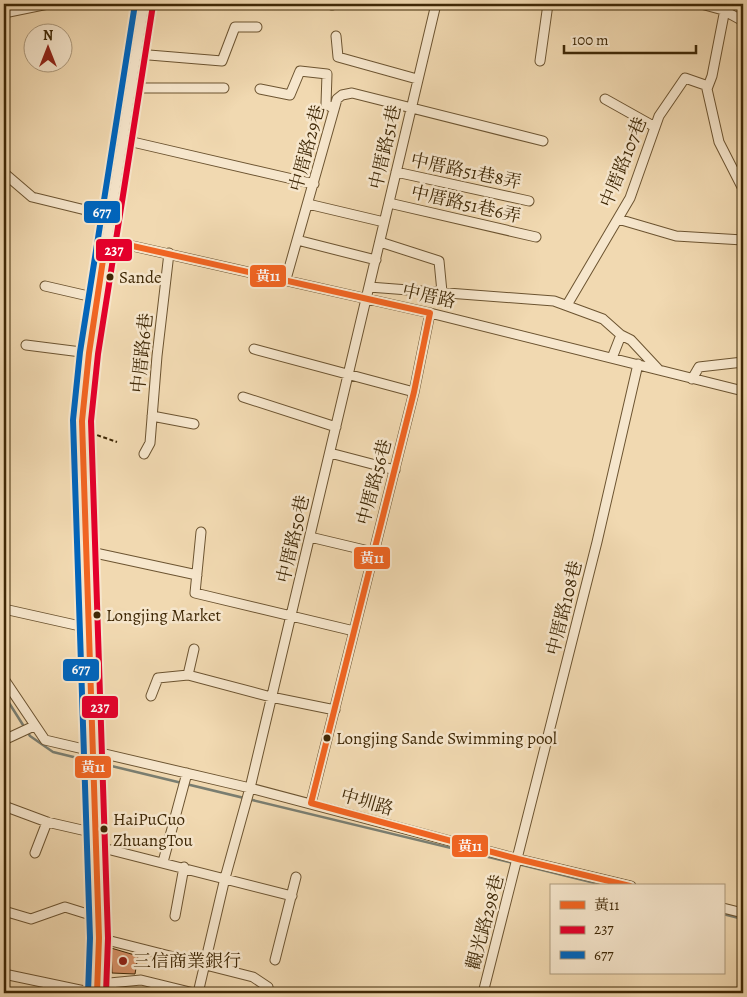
<svg xmlns="http://www.w3.org/2000/svg" width="747" height="997" font-family="Alegreya,'Noto Serif TC',serif">
  <style>
    .lines { fill: none; stroke-linecap: round; stroke-linejoin: round }
    .stream { stroke: #7a7e71; stroke-width: 2.5 }
    .building { fill: #d59167; stroke: #3f2806 }
    .minor-casing { stroke: #6c5431; stroke-width: 11 }
    .path { stroke: #3f2806; stroke-width: 2; stroke-dasharray: 4 2.5; stroke-linecap: butt }
    .minor { stroke: #f6e6cc; stroke-width: 9 }
    .bus-1-casing { stroke: #f6e6cc; stroke-width: 10 }
    .bus-2-casing { stroke: #f6e6cc; stroke-width: 10 }
    .bus-3-casing { stroke: #f6e6cc; stroke-width: 10 }
    .bus-1 { stroke: #f26522; stroke-width: 6 }
    .bus-2 { stroke: #e4002b; stroke-width: 6 }
    .bus-3 { stroke: #0065bd; stroke-width: 6 }
    .bus-dot { fill: #3f2806; stroke: #f6e6cc; stroke-width: 2 }
    .poi-dot { fill: #8f2418; stroke: #f6e6cc; stroke-width: 2 }
    .labels { text-anchor: middle; stroke-width: 5; stroke-linejoin: round; paint-order: stroke }
    .bus-label { font-size: 17px; fill: #3f2806; stroke: #f6e6cc; text-anchor: start }
    .street-label { font-size: 18px; fill: #3f2806; stroke: #f6e6cc }
    .poi-label { font-size: 18px; fill: #3f2806; stroke: #f6e6cc; text-anchor: start }
    .line-badge { stroke: #f6e6cc; stroke-width: 2 }
    .badge-label { font-size: 14px; text-anchor: middle; font-weight: bold; fill: #fff }
  </style>
  <rect width="100%" height="100%" fill="#f1d9b1"/>
  <filter id="stains"><feTurbulence type="fractalNoise" baseFrequency=".004" numOctaves="4"/><feColorMatrix values="0 0 0 0 .2 0 0 0 0 .09 0 0 0 0 .02 0 0 0 .5 -.17"/></filter>
  <radialGradient id="worn" r=".72"><stop offset=".6" stop-color="#630" stop-opacity="0"/><stop offset="1" stop-color="#630" stop-opacity=".3"/></radialGradient>
  <g class="lines">
    <path class="stream" d="M4,695l26,41 23,16 37,9
      M95,762l418,101
      M518,864l89,22
      M723,914l20,5"/>
  </g>
  <path class="building" d="M111,948l27,8 -3,18 -23,-1z"/>
  <g class="lines">
    <defs>
      <path id="minor" d="M701,4l22,6 20,11
        M726,4l-14,72 -5,13 12,53 24,47
        M332,5v-1
        M4,13l44,-9
        M336,36l2,21 79,22
        M137,54l85,7 13,-34h22
        M540,61l8,-57
        M132,88h92
        M260,89l30,6 10,-24 27,3 -1,30 8,5
        M605,99l50,28
        M124,140l190,44
        M396,172l133,29
        M4,173l28,24 78,19
        M389,203l147,34
        M308,204l76,18
        M618,219l58,17 67,4
        M106,240l324,73 313,78
        M297,240l79,20
        M380,242l59,19 3,31
        M286,279l51,-180 5,-4 10,-2 191,48
        M45,286l52,12
        M369,287l185,14 49,18 18,16 10,5 28,30
        M567,305l63,-107 29,-82 26,-38 23,8
        M26,345l63,8
        M254,349l160,43
        M612,358l9,-23
        M692,379l7,-12 44,-5
        M243,397l93,30
        M152,416l42,8
        M330,453l65,17
        M144,454l6,-11 7,-87 12,-103
        M201,532l-6,61 159,38
        M310,537l63,15
        M86,551l111,24
        M4,609l85,19
        M188,675l83,22 64,13
        M4,679l41,61 205,48 268,71 113,27
        M151,696l7,-18 30,-3 6,-26
        M4,740l30,-14
        M311,803l103,-411 16,-79
        M4,806l43,16 48,11
        M95,846l197,50
        M35,853l12,-31
        M163,862l24,-89
        M723,908l20,5
        M4,911l27,8 34,-12 32,10
        M175,916l9,-49
        M99,938l154,39 15,10 -2,6
        M275,960l21,-83
        M4,974l90,19
        M99,984l42,-4 53,13
        M97,993l2,-55 -17,-517 7,-68 55,-349
        M198,993l27,-115 25,-90 186,-784
        M483,993l114,-451 41,-178"/>
    </defs>
    <use href="#minor" class="minor-casing"/>
    <path class="path" d="M91,433l26,9"/>
    <use href="#minor" class="minor"/>
    <defs>
      <path id="bus-1" d="M106,240l324,73
        M311,803l103,-411 16,-79
        M311,803l207,56 112,27
        M97,993l2,-55 -17,-517 7,-68 17,-113"/>
      <path id="bus-2" d="M106,993l2,-55 -17,-517 7,-67 55,-349"/>
      <path id="bus-3" d="M88,993l2,-55 -17,-518 7,-68 55,-348"/>
    </defs>
    <use href="#bus-1" class="bus-1-casing"/>
    <use href="#bus-2" class="bus-2-casing"/>
    <use href="#bus-3" class="bus-3-casing"/>
    <use href="#bus-1" class="bus-1"/>
    <use href="#bus-2" class="bus-2"/>
    <use href="#bus-3" class="bus-3"/>
  </g>
  <g class="bus-dot">
    <circle cx="110" cy="277" r="4.5"/>
    <circle cx="97" cy="615" r="4.5"/>
    <circle cx="327" cy="738" r="4.5"/>
    <circle cx="104" cy="829" r="4.5"/>
  </g>
  <circle class="poi-dot" cx="123" cy="961" r="5"/>
  <g class="labels">
    <g class="bus-label">
      <text x="119" y="283">Sande</text>
      <text x="106" y="621">Longjing Market</text>
      <text x="336" y="744">Longjing Sande Swimming pool</text>
      <text x="113" y="825">HaiPuCuo<tspan x="113" dy="21">ZhuangTou</tspan></text>
    </g>
    <g class="street-label">
      <text transform="translate(385 147) rotate(-77)" y="6">中厝路51巷</text>
      <text transform="translate(307 148) rotate(-75)" y="6">中厝路29巷</text>
      <text transform="translate(623 162) rotate(-68)" y="6">中厝路107巷</text>
      <text transform="translate(466 171) rotate(12)" y="6">中厝路51巷8弄</text>
      <text transform="translate(466 204) rotate(13)" y="6">中厝路51巷6弄</text>
      <text transform="translate(429 296) rotate(13)" y="6">中厝路</text>
      <text transform="translate(142 353) rotate(-84)" y="6">中厝路6巷</text>
      <text transform="translate(374 482) rotate(-75)" y="6">中厝路56巷</text>
      <text transform="translate(293 539) rotate(-77)" y="6">中厝路50巷</text>
      <text transform="translate(564 608) rotate(-76)" y="6">中厝路108巷</text>
      <text transform="translate(367 802) rotate(16)" y="6">中圳路</text>
      <text transform="translate(485 922) rotate(-75)" y="6">觀光路298巷</text>
    </g>
    <g class="poi-label">
      <text x="133" y="967">三信商業銀行</text>
    </g>
  </g>
  <g class="line-badge">
    <rect x="83" y="200" width="38" height="24" rx="5" fill="#0065bd"/>
    <rect x="95" y="238" width="38" height="24" rx="5" fill="#e4002b"/>
    <rect x="249" y="264" width="38" height="24" rx="5" fill="#f26522"/>
    <rect x="353" y="546" width="38" height="24" rx="5" fill="#f26522"/>
    <rect x="62" y="658" width="38" height="24" rx="5" fill="#0065bd"/>
    <rect x="81" y="695" width="38" height="24" rx="5" fill="#e4002b"/>
    <rect x="74" y="755" width="38" height="24" rx="5" fill="#f26522"/>
    <rect x="451" y="834" width="38" height="24" rx="5" fill="#f26522"/>
  </g>
  <g class="badge-label">
    <text x="102" y="217">677</text>
    <text x="114" y="255">237</text>
    <text x="268" y="281">黃11</text>
    <text x="372" y="563">黃11</text>
    <text x="81" y="674">677</text>
    <text x="100" y="712">237</text>
    <text x="93" y="772">黃11</text>
    <text x="470" y="851">黃11</text>
  </g>
  <rect width="747" height="997" fill="none" stroke="#f1d9b1" stroke-width="20"/>
  <rect x="5" y="5" width="737" height="987" fill="none" stroke="#3f2806" stroke-width="2.5"/>
  <rect x="10" y="10" width="727" height="977" fill="none" stroke="#3f2806"/>
  <rect x="550" y="884" width="175" height="90" fill="#f6e6cc" stroke="#ad9a7d"/>
  <rect x="560" y="901" width="25" height="8" fill="#f26522" stroke="#ad9a7d"/>
  <text x="594" y="910" font-size="15" fill="#3f2806">黃11</text>
  <rect x="560" y="926" width="25" height="8" fill="#e4002b" stroke="#ad9a7d"/>
  <text x="594" y="934" font-size="15" fill="#3f2806">237</text>
  <rect x="560" y="951" width="25" height="8" fill="#0065bd" stroke="#ad9a7d"/>
  <text x="594" y="960" font-size="15" fill="#3f2806">677</text>
  <g transform="translate(48 48)"><circle r="24" fill="#f6e6cc" stroke="#ad9a7d"/>
  <path d="M0-4L9 19L0 12L-9 19Z" fill="#8f2418"/>
  <text y="-8" font-size="14" font-weight="bold" text-anchor="middle" fill="#3f2806">N</text>
  </g>
  <path d="M564 45v8h132v-8" fill="none" stroke="#3f2806" stroke-width="2.5"/>
  <text x="572" y="45" font-size="15" fill="#3f2806" stroke="#f6e6cc" stroke-width="4" paint-order="stroke">100 m</text>
  <rect width="100%" height="100%" filter="url(#stains)"/>
  <rect width="100%" height="100%" fill="url(#worn)"/>
</svg>
